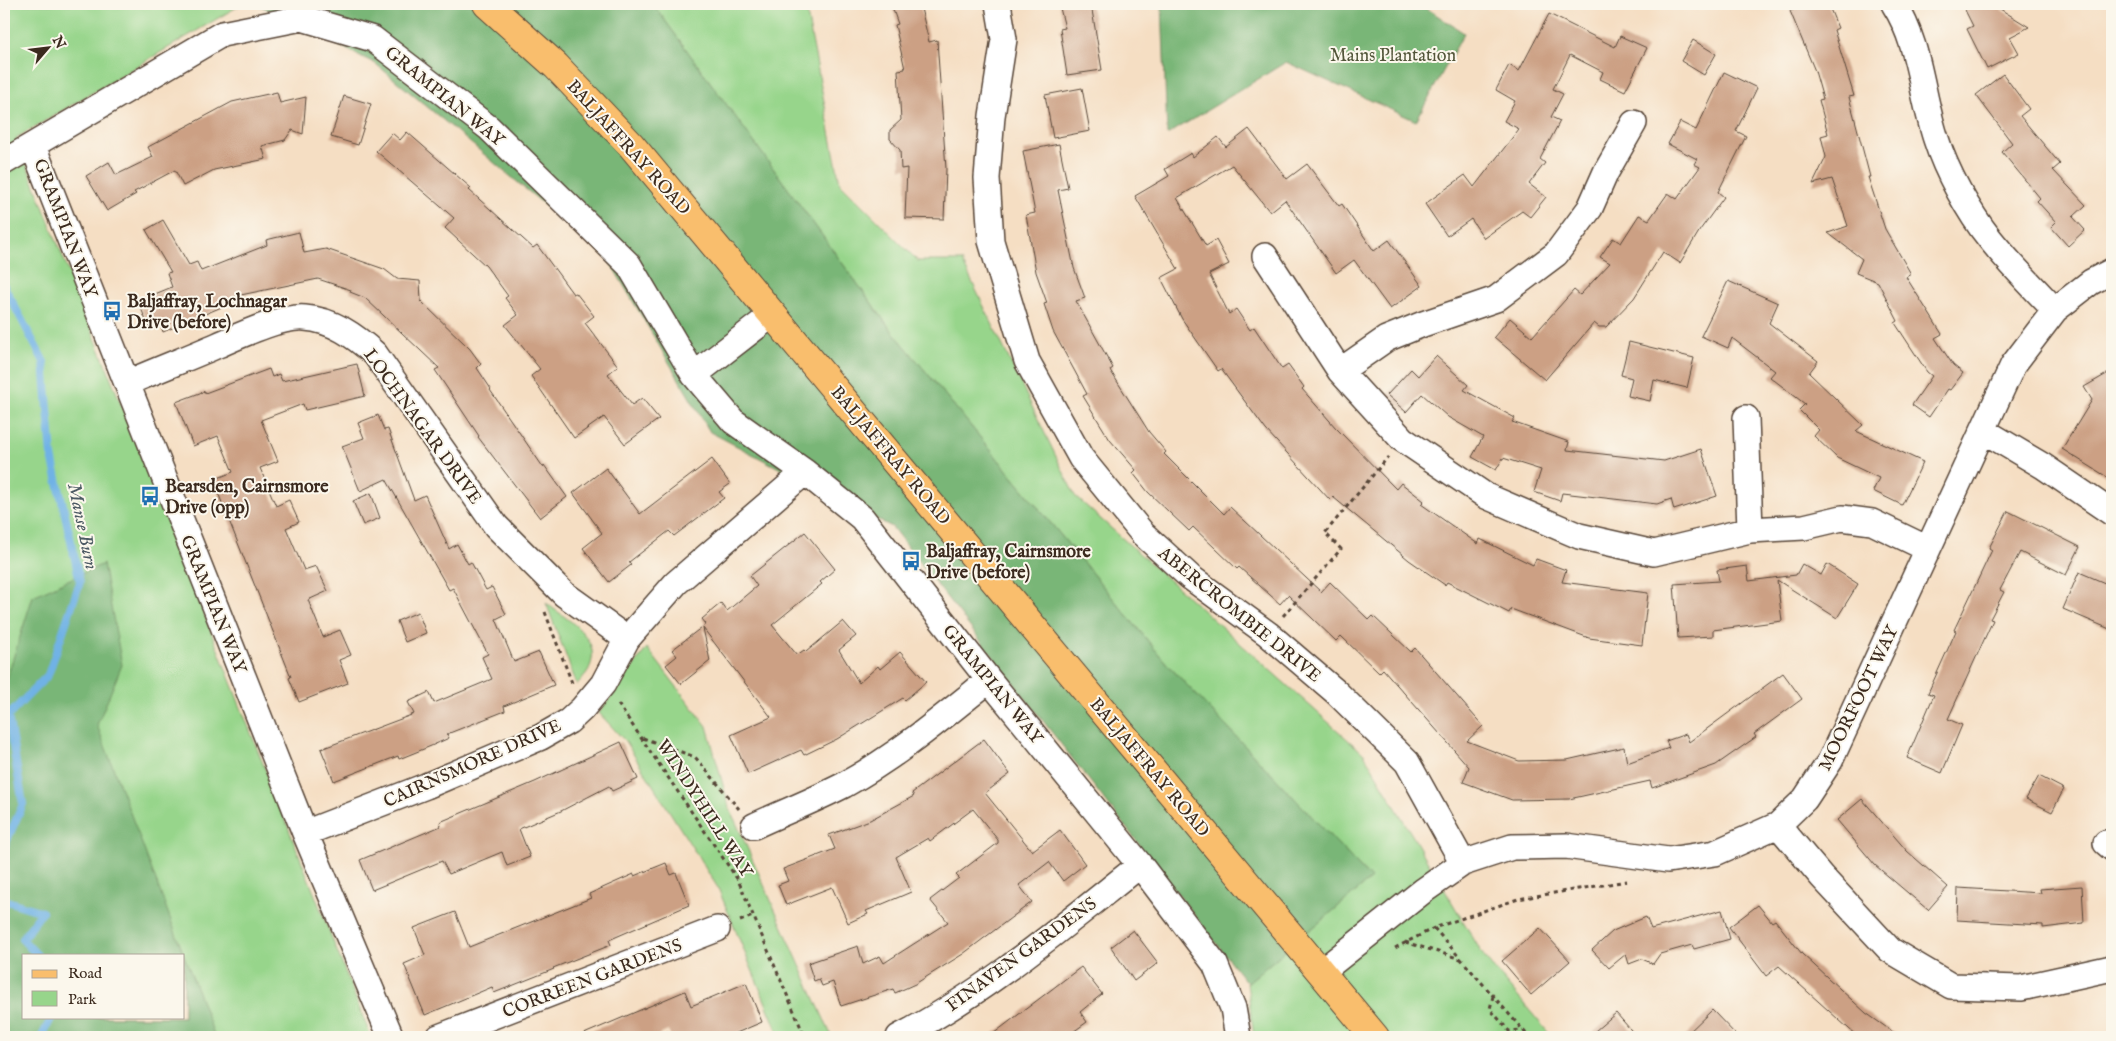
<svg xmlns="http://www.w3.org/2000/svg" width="2116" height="1041" font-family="'IM FELL English',serif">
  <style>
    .green { fill: #97d58b; stroke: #698054; fill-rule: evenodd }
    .forest { fill: #79b677; stroke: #5a704a }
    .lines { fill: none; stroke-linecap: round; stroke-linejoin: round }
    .stream { stroke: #6fb2e5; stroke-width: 8 }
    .building { fill: #cca084 }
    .minor-casing { stroke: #574537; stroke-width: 28 }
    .major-casing { stroke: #574537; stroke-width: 30 }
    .path { stroke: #574537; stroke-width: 3; stroke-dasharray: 4 4; stroke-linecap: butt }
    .minor { stroke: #fff; stroke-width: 25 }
    .major { stroke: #f9be6d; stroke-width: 28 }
    .labels { text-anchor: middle; stroke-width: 4; stroke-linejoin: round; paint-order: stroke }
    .park-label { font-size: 18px; fill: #525539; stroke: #fbf7ec }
    .street-label { font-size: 18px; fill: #3b2a1e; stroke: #fbf7ec }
    .poi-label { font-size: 18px; font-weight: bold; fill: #3b2a1e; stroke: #fbf7ec; text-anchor: start }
    .water-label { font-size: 19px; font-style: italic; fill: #4d5a64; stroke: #fbf7ec }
  </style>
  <rect width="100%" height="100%" fill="#fbf7ec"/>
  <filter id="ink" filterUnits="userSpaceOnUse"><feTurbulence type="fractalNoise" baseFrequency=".02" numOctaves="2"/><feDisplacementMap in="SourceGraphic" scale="10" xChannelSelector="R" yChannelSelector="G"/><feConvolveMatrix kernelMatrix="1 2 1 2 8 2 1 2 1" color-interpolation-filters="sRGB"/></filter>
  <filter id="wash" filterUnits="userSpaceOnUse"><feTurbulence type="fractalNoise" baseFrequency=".0096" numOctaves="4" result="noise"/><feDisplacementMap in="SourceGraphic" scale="20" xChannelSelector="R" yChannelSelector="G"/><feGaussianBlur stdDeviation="1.12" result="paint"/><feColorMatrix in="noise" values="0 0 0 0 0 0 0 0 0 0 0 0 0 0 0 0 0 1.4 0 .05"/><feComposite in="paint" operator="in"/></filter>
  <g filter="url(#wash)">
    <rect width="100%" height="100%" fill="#f5dec3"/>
    <path class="green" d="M4,4h238l-226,134 355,899h-367zM24,955h160v62h-160z
      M653,4h152l35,179 78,78h44l113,235 289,258 121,204 67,79h-298l-7,-54 124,-104 -204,-215 -278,-337z
      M546,603c20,16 58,35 43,66 -3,6 -9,11 -12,16z
      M647,648l60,78 22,81 103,230h-52l-62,-149 -93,-147 -26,-28z"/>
    <path class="forest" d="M257,4h396l236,323 278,337 204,215 -124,104 -355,-456 -182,-95 -103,-175 -231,-193z
      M1162,4h258l44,29 -48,88 -130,-59 -119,73z
      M103,564l19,101 -25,60 87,230h-160v62h160v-62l31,82h-211v-350l29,-91z"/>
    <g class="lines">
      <path class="stream" d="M4,286l40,76 8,94 28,126 -32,93 -40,41 15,88 -19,43
        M4,900l38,12 -20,27 15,16
        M46,1037l-4,-1 10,-19"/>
    </g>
    <g id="blocks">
      <path class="building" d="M891,4h29l9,38 8,-2 9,129 -2,50 -39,-1 2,-50 -6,1 -1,-19 -10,-11v-9l11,-10 -3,-50 7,-1 -10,-44 3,-1z
        M1059,4h32l11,66 -35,5 -7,-46 5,-1z
        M1809,4h19l10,24 -4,2 20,66 -5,1 21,80h-2l17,52 26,45 -5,3 36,57 -7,4 18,27 10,8 -13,17 -2,-1 -19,28 -17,-12 20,-29 -5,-4 -32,-49 3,-2 -20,-39 -22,-9 6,-14 -34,-26 20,-7 -16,-47 -19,5 13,-27 -5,-21 7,-2 -9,-34 4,-1 -8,-28 -25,-60z
        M1962,4h30l37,23 -19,10 9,16 -32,16 -20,-40 6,-3z
        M1549,14l66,33 5,-11 27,12 -22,43 -25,-12 3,-7 -33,-17 -17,34 10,5 -12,23 9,4 -20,38 5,4 -16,21 17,13 -16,20 -8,-6 -38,27 -13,-19 -24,17 -22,-32 40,-29 9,12 45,-58 -15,-8 11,-20 -19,-11 13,-25 10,6z
        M1693,40l23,14 -12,21 -23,-14z
        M1724,72l33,16 -21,43 10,5 -28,56 6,5 -24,33 -20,33 -17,-11 -29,46 -28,29h-7l-5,-4 -49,57 -51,-43 16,-19 22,19 42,-47 6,5 30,-32 -10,-6 13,-19 8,5 18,-28 10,5 19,-27 9,6 23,-32 -6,-3 3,-5 -29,-15 12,-22 16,8z
        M2003,74l26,35 -9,7 40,48 -7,6 33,35 -13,12 12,13 -17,16 -17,-19 5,-5 -19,-21 3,-3 -38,-46 10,-9 -36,-48z
        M1082,88l8,43 -37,7 -8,-43z
        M277,92l3,11 26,-6 -3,37 -11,-4 -7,10 -23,6 4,13 -52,11 -31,16 -8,-16 -41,22 2,2 -29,17 -21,-35 23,-14 7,13 37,-18 -5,-10 84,-45z
        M344,96l27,8 -13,41 -27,-8z
        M1249,129l38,50 20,-15 32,42 3,-2 32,47 15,-11 33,46 -32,23 -36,-49 -18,13 -51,-73 -15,12 -38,-47 -55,33 29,48 10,-6 13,24 -20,10 20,40 7,-5 14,21 4,-3 28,42 6,-4 16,22 -2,2 34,39 60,61 5,-6 23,18 -3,3 57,40 2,-5 53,26 3,-6 30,11 -4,12 86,11 -6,52 -53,-7 -78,-29 -2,4 -62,-31 -2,3 -36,-25 -76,-63 -3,3 -64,-70 -45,-61 -3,2 -36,-52 -21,-41 17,-9 -43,-73 34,-20 -4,-7 26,-16 2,4 25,-20 8,10z
        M407,132l64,56 -2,2 64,58 4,-3 36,49 3,-1 18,23 -9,7 33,43 -10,8 24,31 10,-7 17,21 -34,25 -21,-27 -30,21 -43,-62 9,-7 -35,-44 13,-10 -13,-17 3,-2 -22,-30 -41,-38 9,-10 -78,-67 16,-18 8,7z
        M1059,144l9,44 -10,2 16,78 11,30 -9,3 37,67 -3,2 39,62 17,20 -2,2 60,60 6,-7 91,85 9,-10 39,38 4,-4 38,36 4,-4 68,78 -16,15 52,20 48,-1 57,-13 3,16 42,-15 -3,-7 20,-7 3,8 94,-69 19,26 -48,35 2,3 -40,28 -64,23 -2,-7 -81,18 -57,1 -49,-18 6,-15 -86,-98 -4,4 -38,-37 -5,5 -48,-46 -8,9 -41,-37 -2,2 -44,-42 -4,4 -41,-39 -15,-19 3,-3 -26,-30 -27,-44 4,-2 -34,-63 -9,-27 3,-1 -11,-31 -10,-57 9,-2 -12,-62z
        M163,220l26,45 8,-3 4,9 66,-26 -1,-5 33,-8 5,21 22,-4 58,20 13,10 23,2 1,20 49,48 11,15 -4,4 14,21 -1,1 53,77 1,-2 23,32 -27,21 -62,-81 1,-1 -44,-66 4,-2 -74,-70 -15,-6 1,-2 -33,-11 -82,17 2,4 -75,32 -2,-6 -11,4 -12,-29 34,-14 -5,-14 4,-1 -25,-42z
        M1728,281l50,22 -9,20 49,38 -9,12 54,52 -7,6 67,31 -21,43 -29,-14 6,-13 -42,-20 -23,-22 5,-6 -20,-20 6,-6 -35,-27 5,-6 -43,-33 -4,10 -27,-12z
        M1629,342l65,16 -7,30 -33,-8 -4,21 -22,-5 4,-18 -11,-3z
        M1436,356l32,29 -4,5 51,28 -3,4 57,20 -2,8 97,11 37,-12 16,47 -43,14 -3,-11 -14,5 -95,-11 -2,8 -26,-9 7,-22 -38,-12 -7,12 -24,-13 11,-20 -35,-20 -26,-23 -16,18 -19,-17 24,-26 7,7z
        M357,364l8,32 -60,14 -2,-6 -42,16 17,41 -18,7 16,38 13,-6 10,22 -13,6 18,42 12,-4 12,25 -20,9 15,37 17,-7 11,25 -12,5 9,23 -49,19 -10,-24 2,-1 -78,-197 20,-8 -15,-36 -25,10 -17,-44 29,-11v2l64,-24 3,8 7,-3 3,7z
        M2112,371v109l-50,-31 30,-49 -8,-13z
        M378,415l6,15 4,-1 26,71 11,-5 24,54 8,-5 11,20 3,-2 15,28 6,-3 14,27 -10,5 18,43 25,-10 15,33 -50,21 1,5 -58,23 2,4 -18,8 -32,13 -1,-3 -64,25 -13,-32 93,-35 -6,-12 21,-10 5,11 58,-24 -10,-22 6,-3 -35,-66 -4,2 -63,-111 -26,12 -18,-45 22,-8 -6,-15z
        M712,459l18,25 -11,8 5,6 -50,38 -5,-5 -40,31 2,3 -22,17 -26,-34 19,-15 -29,-40 33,-25 34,46z
        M371,493l9,25 -17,7 -10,-24z
        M2008,511l72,36 -14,28 -46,-23 -20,38 4,2 -14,27 3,1 -45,99 14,6 -20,48 -35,-15 27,-63 -6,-2 28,-62 -2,-1 38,-80 -3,-2z
        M805,532l30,37 -15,13 2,2 -50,41 25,30 7,-5 2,2 37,-31 13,15 -17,14 20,33 19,-17 2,3 20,-17 26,30 -21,18 -2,-2 -66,41 -33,16 -3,-5 -53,24 -17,-39 40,-18 -68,-89 7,33 -29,23 -15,-19 11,-9 -5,-6 34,-26 -4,-5 19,-16 6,8 30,-25 -7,-10z
        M1802,564l19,11 6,-11 31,20 -21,34 -60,-38 5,41 -69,9v6l-35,2 -4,-54 45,-3 -2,-11 30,-4 2,15 47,-6z
        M2079,572l33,14v44l-49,-21z
        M418,612l8,21 -21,9 -8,-21z
        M984,739l26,35 -25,19 47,58 28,-21 25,34 -22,17 -14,-19 -30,23 13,17 -69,52 -48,30 -20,9 -2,-4 -52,17 -8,-24 -11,4 -3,-7 -5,2 -6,-18 50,-17 5,18 17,-8 4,7 64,-41 -18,-22 29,-22 -3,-3 42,-32v-3l-25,-31 -43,32 -2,-3 -32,19 15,35 -45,19 2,3 -20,9 -16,-36 -46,18 -8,-20 10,-4 -5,-12 52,-20 -6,-14 41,-15 44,-24 -2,-3z
        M621,742l17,37 -26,12 -3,-5 -48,25 -42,18 11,28 -23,9 -5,-14 -53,22 -7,-13 -70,29 -12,-30 81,-34 -1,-4 95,-40z
        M2039,776l25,13 -12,23 -26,-13z
        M1862,799l45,52 41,36 -20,23 -53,-45 -38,-45z
        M666,863l5,12 5,-2 13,32 -80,35 2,5 -58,23 1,1 -60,24 -2,-6 -67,28 -21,-51 21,-9 -11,-27 41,-16 14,35 122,-49 -2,-4 45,-20v2z
        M2082,886l2,37 -41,5v-3l-86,-5 1,-32 83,5 -1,-4z
        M1758,905l14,17 3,-2 27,34 64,59 34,24h-42l-79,-71 -13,10 -37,-49z
        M1722,910l8,29 -36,10 -2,-4 -32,9 -7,10 -11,-5 -13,5 -3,-10 -17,14 -17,-18 21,-19 33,-14 5,12z
        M1540,928l30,33 -39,34 -29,-34z
        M1133,930l25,33 -24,18 -23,-34z
        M1081,967l21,27 -22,18 7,10 -21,15h-77z
        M746,983l16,39 -35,15h-56l-3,-6 -14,6h-77l108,-46 6,15z
        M1712,1010l26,27h-54z
        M1616,1013l21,24h-49z"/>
    </g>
  </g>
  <g filter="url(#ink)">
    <use href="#blocks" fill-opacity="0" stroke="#574537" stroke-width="1"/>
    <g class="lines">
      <defs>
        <path id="minor" d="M998,4l6,35 -12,77 -5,62 4,63 36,120 54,97 62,76 47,43 78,57 68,58 71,70 56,101
          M1894,4c26,40 27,90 42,135 10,32 33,74 54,100 20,25 43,48 65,71
          M33,146l272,687 86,204
          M4,162l218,-128 80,-16 71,21 116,89 140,137 65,110 39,46 72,51 57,46 127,162 151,185 75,99 18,44 5,29
          M1265,256l75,115 62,68 84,57 93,40 75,17 96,-23 54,-3 38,-9 30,4 56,27
          M1340,371l46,-32 37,-15 73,-25 60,-45 34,-46 16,-36 28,-49
          M694,375l79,-61
          M127,383c30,-13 61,-25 91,-38 23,-10 63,-29 87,-27 28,2 50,18 70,36l121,172 68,68 63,45
          M1746,418l4,112
          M1984,431l59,35 69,47
          M1778,825l44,52 68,73 61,36 70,2 91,-20
          M754,826c30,-14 61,-26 90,-41 53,-29 99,-68 145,-105
          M305,833l121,-47 115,-49 28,-16 13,-12 21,-25 24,-45 49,-56 129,-111
          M2106,843l6,5
          M1321,972l102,-81 40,-28 49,-16 54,-1 102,14 47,-7 63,-28 27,-26 25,-38 183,-396 42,-55 36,-28 21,-11
          M439,1037l278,-108
          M899,1037c87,-45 164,-111 241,-172"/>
        <path id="major" d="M487,4l69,62 75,79 744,892"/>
      </defs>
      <use href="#minor" class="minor-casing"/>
      <use href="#major" class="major-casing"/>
      <path class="path" d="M545,612l27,71
        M1283,616l58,-67 -16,-16 63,-76
        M618,704l120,176 67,157
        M643,738l52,19 44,52
        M740,921l13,-5
        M1434,928l95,109
        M1405,942l56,17
        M1395,948l39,-20 84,-29 109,-18
        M1493,996l-3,13 19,22 14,-1"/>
      <use href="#minor" class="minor"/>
      <use href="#major" class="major"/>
    </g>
  </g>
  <defs>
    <symbol id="bus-bare" viewBox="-9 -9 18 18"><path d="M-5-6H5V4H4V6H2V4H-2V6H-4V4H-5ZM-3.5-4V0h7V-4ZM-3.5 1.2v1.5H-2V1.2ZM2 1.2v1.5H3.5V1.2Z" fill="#1f6fb2" stroke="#fbf7ec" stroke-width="2.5" paint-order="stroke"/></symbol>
  </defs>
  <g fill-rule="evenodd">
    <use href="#bus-bare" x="98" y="297" width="28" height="28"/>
    <use href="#bus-bare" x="136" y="482" width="28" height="28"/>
    <use href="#bus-bare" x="897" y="547" width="28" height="28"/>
  </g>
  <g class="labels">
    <g class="park-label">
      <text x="1393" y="61">Mains Plantation</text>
    </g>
    <g class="street-label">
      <text transform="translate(445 96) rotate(39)" y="6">GRAMPIAN WAY</text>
      <text transform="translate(629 147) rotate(48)" y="6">BALJAFFRAY ROAD</text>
      <text transform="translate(66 228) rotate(69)" y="6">GRAMPIAN WAY</text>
      <text transform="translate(423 426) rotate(54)" y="6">LOCHNAGAR DRIVE</text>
      <text transform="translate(891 455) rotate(50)" y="6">BALJAFFRAY ROAD</text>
      <text transform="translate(214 604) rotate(68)" y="6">GRAMPIAN WAY</text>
      <text transform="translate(1240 614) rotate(39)" y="6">ABERCROMBIE DRIVE</text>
      <text transform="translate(993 684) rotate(51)" y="6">GRAMPIAN WAY</text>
      <text transform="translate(1858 698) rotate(-64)" y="6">MOORFOOT WAY</text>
      <text transform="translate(472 763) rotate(-24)" y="6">CAIRNSMORE DRIVE</text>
      <text transform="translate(1150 767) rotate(50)" y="6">BALJAFFRAY ROAD</text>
      <text transform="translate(705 808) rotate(57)" y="6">WINDYHILL WAY</text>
      <text transform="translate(1021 954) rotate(-36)" y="6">FINAVEN GARDENS</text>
      <text transform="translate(592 978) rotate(-21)" y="6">CORREEN GARDENS</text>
    </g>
    <g class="poi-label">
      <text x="127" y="307">Baljaffray, Lochnagar<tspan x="127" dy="21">Drive (before)</tspan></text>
      <text x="165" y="492">Bearsden, Cairnsmore<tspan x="165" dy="21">Drive (opp)</tspan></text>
      <text x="926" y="557">Baljaffray, Cairnsmore<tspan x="926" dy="21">Drive (before)</tspan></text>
    </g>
    <g class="water-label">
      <text transform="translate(84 526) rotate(78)" y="7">Manse Burn</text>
    </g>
  </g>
  <rect width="2116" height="1041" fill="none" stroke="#fbf7ec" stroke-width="20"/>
  <rect x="22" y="954" width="162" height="65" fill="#fbf7ec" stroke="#aea59a"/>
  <rect x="32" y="970" width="25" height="8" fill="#f9be6d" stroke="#aea59a"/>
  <text x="68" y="978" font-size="15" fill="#3b2a1e">Road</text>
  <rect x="32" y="991" width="25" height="15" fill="#97d58b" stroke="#aea59a"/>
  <text x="68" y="1004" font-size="15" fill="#3b2a1e">Park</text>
  <g transform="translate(48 48) rotate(62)" stroke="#fbf7ec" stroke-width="4" paint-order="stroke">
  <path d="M0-4L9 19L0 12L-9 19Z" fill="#3b2a1e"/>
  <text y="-8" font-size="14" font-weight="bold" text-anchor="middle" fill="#3b2a1e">N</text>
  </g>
</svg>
